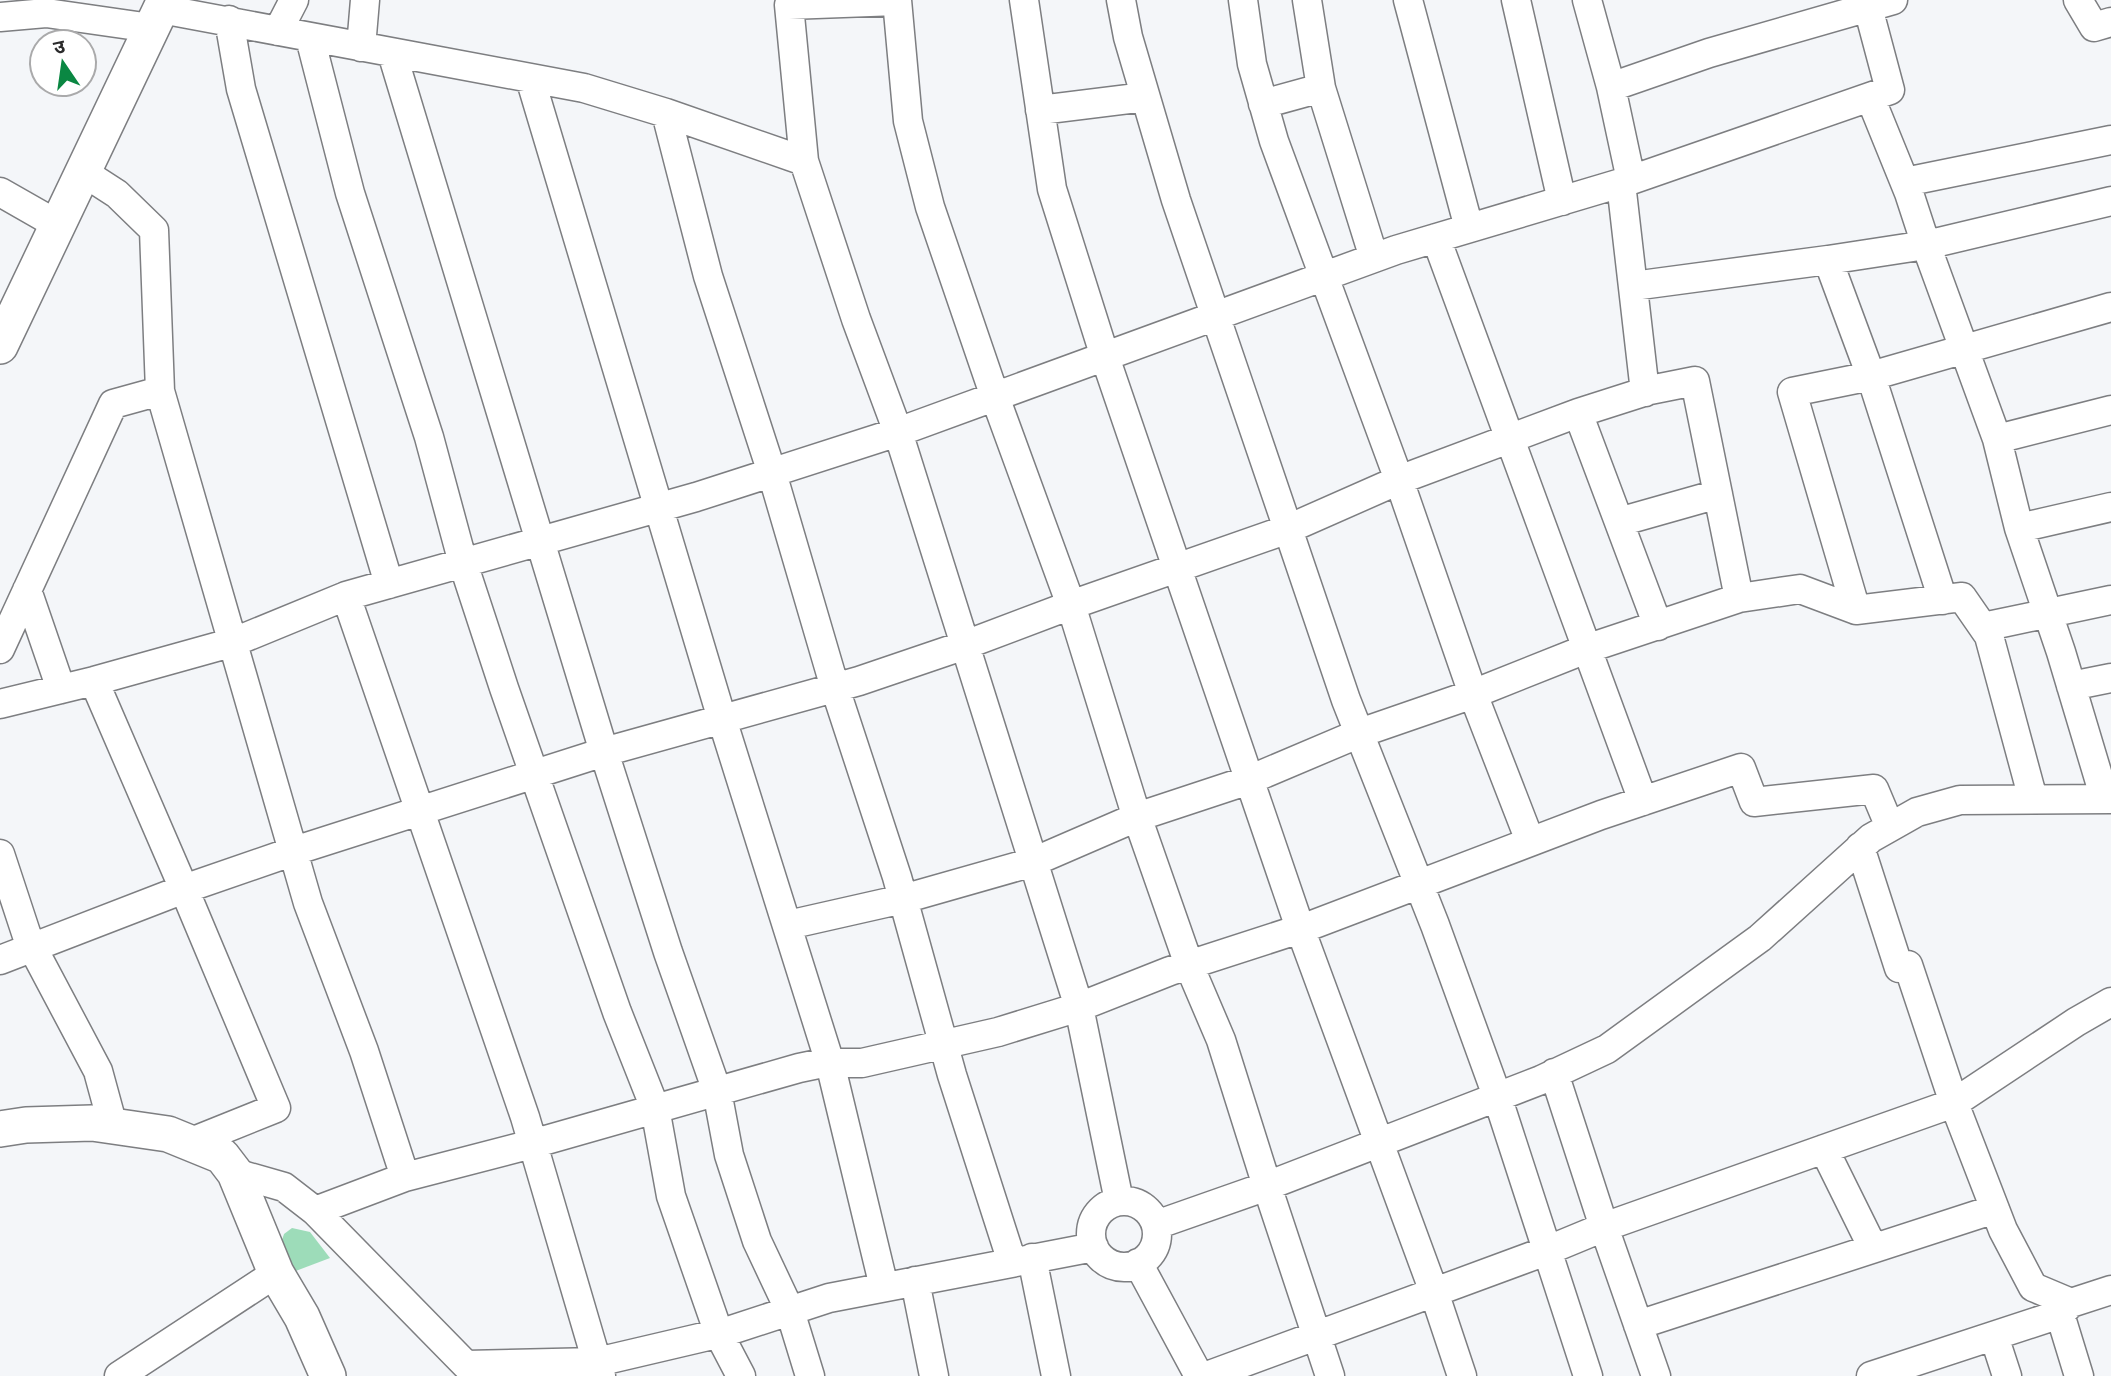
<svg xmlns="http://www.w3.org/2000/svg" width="2111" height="1376" font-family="'PT Sans Narrow','Noto Sans Devanagari',sans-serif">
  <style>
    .green { fill: #9ddcb9 }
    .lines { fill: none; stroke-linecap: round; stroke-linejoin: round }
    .minor-casing { stroke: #7d7e81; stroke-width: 31 }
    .major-casing { stroke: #7d7e81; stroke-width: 38 }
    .minor { stroke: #fff; stroke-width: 28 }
    .major { stroke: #fff; stroke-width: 35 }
  </style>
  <rect width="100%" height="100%" fill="#f4f6f9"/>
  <path class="green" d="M292,1228l18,4 20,26 -37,14 -11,-32 2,-6z"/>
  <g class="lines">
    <defs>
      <path id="minor" d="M897,0l11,121 22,86 65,190 76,208 62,200 56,160 32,75 46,146 63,190
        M1024,0l28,189 53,168 195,571 134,364 28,84
        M1121,0l7,37 48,163 112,329 58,171 89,225 62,171 91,280
        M1243,0l9,64 22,77 125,339 74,214 57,147
        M1307,0l14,88 53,170
        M1408,0l61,228
        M1516,0l46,201
        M1587,0l24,87 20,93
        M2078,0l16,27 17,-5
        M161,9l423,79 82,25 138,48 52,158 42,113 181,575 40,194
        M0,17l46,-4 105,15
        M229,20l12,69 148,495
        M278,31l16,-31
        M310,38l40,155 79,244 34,126 41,125 113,324 38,96 16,88 48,138 22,42
        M361,47l4,-47
        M392,53l212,699 64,200 49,139 12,64 28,86 33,70 20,65
        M530,78l192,641 108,344 54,224
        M1611,87l98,-34 184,-53
        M1870,97l39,96 17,52 71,194 22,89 42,124 44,147
        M1263,104l58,-16
        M1040,110l105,-13
        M666,113l42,163 64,197 63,215 62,189 55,198 60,187
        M804,161l-15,-156 108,-4
        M83,172l34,22 37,36 6,161 148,512 56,148 41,126
        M1905,182l206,-42
        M1621,183l24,209
        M0,192l58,33
        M1436,238l207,563
        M1633,286l195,-26
        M1578,413l80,213
        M1997,439l114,-29
        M1619,522l99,-28
        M2019,528l92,-21
        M27,590l34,99
        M346,596l179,521 76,259
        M1943,600l-72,-224 -43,-116 98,-15 185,-44
        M1856,610l106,-13 27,39 44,163
        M1983,627l128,-27
        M0,649l113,-245 47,-13
        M94,681l93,215 89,212 -87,35
        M2071,686l40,-8
        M0,704l94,-23 140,-39 112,-46 350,-99 202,-65 498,-182 235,-70 259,-90 -24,-90
        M1860,847l39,121 9,-3 46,138 122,-81 35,-20
        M0,854l28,85 70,132 15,55
        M788,925l115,-26 130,-37 104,-45 112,-37 111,-47 113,-39 113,-45 153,-51 61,-9 56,21 -64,-218 79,-16 240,-69
        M0,960l184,-71 110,-38 310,-99 255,-71 106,-36 106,-40 217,-76 111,-49 179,-67 72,-23 45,-9 44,217
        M1554,1073l50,154 52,149
        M1824,1149l49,99
        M235,1173l49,14 31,24 151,154 131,-3 128,-30 104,-34 265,-51
        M1091 1234a33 33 0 1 1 66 0a33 33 0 1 1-66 0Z
        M315,1211l90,-34 127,-33 267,-76 24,-5h39l136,-31 81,-25 91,-36 142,-46 289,-110 140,-47 13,34 120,-13 16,38
        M1156,1225l111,-39 274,-106 66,-31 153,-111 111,-100 46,-26 43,-12 151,-1
        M1032,1258l24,118
        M1138,1263l61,113
        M915,1281l19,95
        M2060,1314l19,62
        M1638,1325l357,-116
        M1994,1336l13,40
        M119,1376l157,-103
        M1207,1376l339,-125 58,-24 350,-124 49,127 30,57 38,16 40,-13
        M1871,1376l189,-62 11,-11"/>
      <path id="major" d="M0,346l165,-346
        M0,1129l26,-4 66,-2 76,11 54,22 13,17 41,100 26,44 26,59"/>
    </defs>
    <use href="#minor" class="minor-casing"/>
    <use href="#major" class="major-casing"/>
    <use href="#minor" class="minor"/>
    <use href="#major" class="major"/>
  </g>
  <g transform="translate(63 63) rotate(347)"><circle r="33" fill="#ffffff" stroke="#aaaaab" stroke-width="2"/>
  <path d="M0-5L12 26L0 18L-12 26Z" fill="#0a8742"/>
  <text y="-10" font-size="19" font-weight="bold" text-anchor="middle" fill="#2b2b2c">उ</text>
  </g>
</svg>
